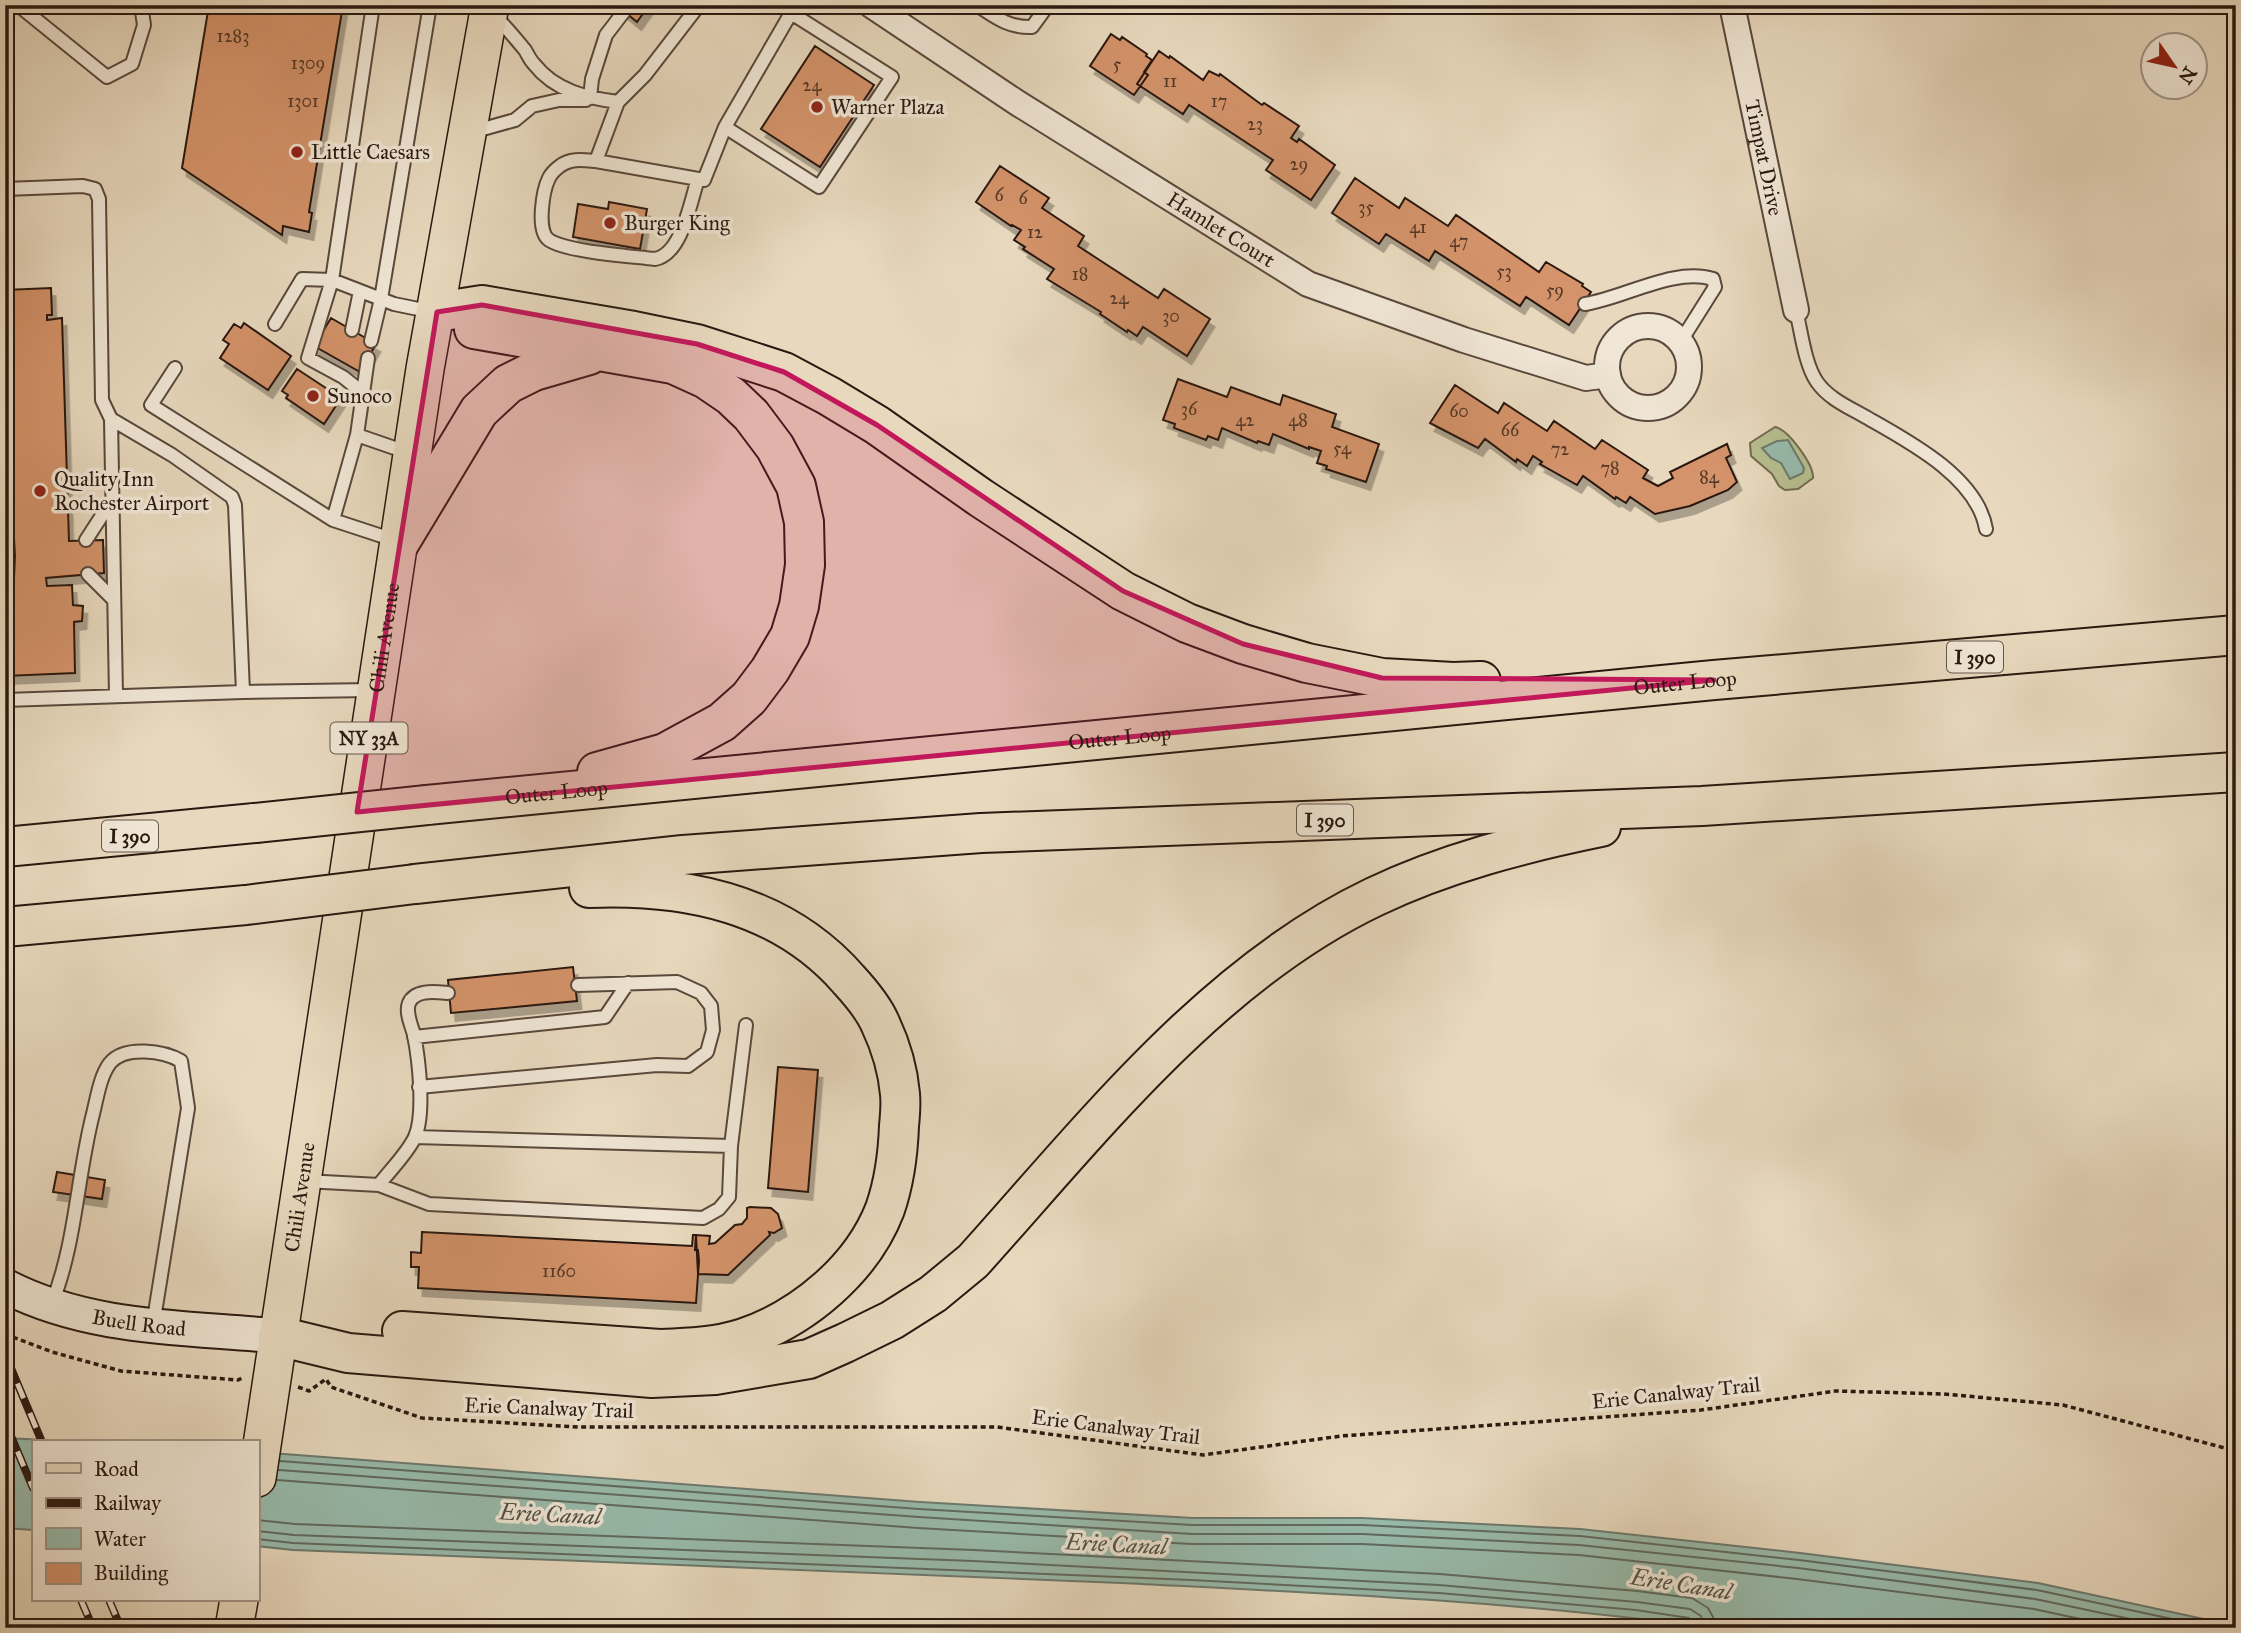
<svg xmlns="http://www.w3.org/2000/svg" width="2241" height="1633" font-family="'IM FELL Great Primer',serif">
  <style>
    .green { fill: #b8bf90; stroke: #706c50; stroke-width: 2 }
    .water { fill: #98bbac; stroke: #6c7a6e; stroke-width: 2 }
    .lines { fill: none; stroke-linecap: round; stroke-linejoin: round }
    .shore { stroke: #606a5e; stroke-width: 2 }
    .building { fill: #d4936b; stroke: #291810; stroke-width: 2; filter: url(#shadow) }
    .lane-casing { stroke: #59483c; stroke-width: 16 }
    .street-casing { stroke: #59483c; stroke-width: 28 }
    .secondary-casing { stroke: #291810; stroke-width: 37 }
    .primary-casing { stroke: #291810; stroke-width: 40 }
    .highway-casing { stroke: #291810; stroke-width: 42 }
    .path { stroke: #291810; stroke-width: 3.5; stroke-dasharray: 5 3.5; stroke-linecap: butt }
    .lane { stroke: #f0e6d5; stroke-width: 12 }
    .street { stroke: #f0e6d5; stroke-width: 24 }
    .secondary { stroke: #f0e6d5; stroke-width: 33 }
    .primary { stroke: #e8d9be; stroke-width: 37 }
    .highway { stroke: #e8d9be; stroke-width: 38 }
    .rail-casing { stroke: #291810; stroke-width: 8 }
    .rail { stroke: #f0e6d5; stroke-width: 5; stroke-dasharray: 16; stroke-linecap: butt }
    .highway-bridge-casing { stroke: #291810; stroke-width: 42; stroke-linecap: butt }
    .highway-bridge { stroke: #e8d9be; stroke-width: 38 }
    .marked { fill: #c2185b; fill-opacity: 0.2; stroke: #c2185b; stroke-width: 5; stroke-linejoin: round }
    .poi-dot { fill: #8f2418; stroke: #f0e6d5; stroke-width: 2.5 }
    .labels { text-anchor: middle; stroke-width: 7; stroke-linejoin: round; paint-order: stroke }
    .number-label { font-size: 18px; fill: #543727 }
    .shield { fill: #f0e6d5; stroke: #65564b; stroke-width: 2 }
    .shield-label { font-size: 19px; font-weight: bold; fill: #291810 }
    .poi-label { font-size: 21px; fill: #291810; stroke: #f0e6d5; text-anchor: start }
    .street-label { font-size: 21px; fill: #291810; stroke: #f0e6d5 }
    .water-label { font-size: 23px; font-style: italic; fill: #505147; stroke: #f0e6d5 }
  </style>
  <defs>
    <filter id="shadow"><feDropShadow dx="4.5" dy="8" stdDeviation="0" flood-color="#0004"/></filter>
  </defs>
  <rect width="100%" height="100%" fill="#e8d9be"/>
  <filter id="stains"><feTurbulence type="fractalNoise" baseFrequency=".00286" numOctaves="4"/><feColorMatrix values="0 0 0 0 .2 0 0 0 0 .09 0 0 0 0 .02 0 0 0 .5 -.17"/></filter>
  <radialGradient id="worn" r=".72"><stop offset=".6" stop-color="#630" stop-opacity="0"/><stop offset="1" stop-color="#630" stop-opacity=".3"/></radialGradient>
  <path class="green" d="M1775,427c13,2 39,38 38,51l-15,11 -13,1 -6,-4 -7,-12 -21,-18 -1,-13z"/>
  <path class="water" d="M1788,440l16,28 -1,5 -13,6 -9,-16 -10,-5 -9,-10 15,-7z
    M5,1438l81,4h-53v88l-28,-2z
    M257,1452l663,50 273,16h169l218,11 220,24 238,30 198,43v2h-524c-196,-27 -394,-35 -591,-45 -276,-13 -552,-22 -828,-33l-36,-4z"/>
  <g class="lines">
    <path class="shore" d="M280,1461l639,48 273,16h170l218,11 219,24 238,30 177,38
      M279,1470l640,47 273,17h170l217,11 219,23 237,31 138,29
      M277,1480l641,48 273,16h171l217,11 218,24 237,30 88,19
      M257,1520l38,4 679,26 466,24 197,17 55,7 16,10 5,9 1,11
      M257,1531l37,4 679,26 466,24 198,17 53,7 11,7 3,12
      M257,1539l36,4 898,37 248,13 197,17 53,8 5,4 1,6"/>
  </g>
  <path class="building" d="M209,5h134l-34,207 3,1 -3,19 -26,-6 -1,9 -100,-67z
    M616,5h33l-12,17z
    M1111,34l9,6 2,-3 25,17 -1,2 6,4 -8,12 4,3 -14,20 -44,-29z
    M815,46l59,39 -54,82 -59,-38z
    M1159,51l10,7 1,-2 33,24 6,-9 10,5 1,-2 42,31 2,-2 35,23 -8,12 6,4 2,-3 36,26 -24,35 -45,-30 7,-10 -84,-55 -6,9 -46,-30z
    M1000,166l49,32 -7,10 42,28 -6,10 80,52 6,-9 46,30 -23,37 -44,-29 -6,9 -9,-6 -1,2 -27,-18 1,-2 -54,-33 7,-10 -31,-20 2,-2 -11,-7 7,-10 -9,-5 -1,1 -35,-24z
    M1355,178l44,30 6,-10 43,28 8,-11 83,57 7,-10 37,22 -1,2 9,6 -22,33 -43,-28 -6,9 -85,-55 -6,10 -43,-27 -7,10 -47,-31z
    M609,202l38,7 -7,40 -67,-12 5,-33 30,5z
    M51,288l1,27h-5v5l15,-2 7,223 34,-1 1,33 -58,5 1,8 25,-1 1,20 10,1 -1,15 -8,1 1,51 -70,3v-91l9,-6 1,-23 -10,-176v-90z
    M331,318l45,26 -16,28 -46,-26z
    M244,323l47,33 -23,34 -48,-32 9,-14 -6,-4 11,-16 7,4z
    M297,369l44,29 -17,26 -38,-26 2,-3 -6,-4z
    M1178,379l49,18 4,-10 49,18 3,-10 53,19 -4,13 47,17 -13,38 -40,-13 1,-3 -10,-3 4,-12 -12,-4v2l-36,-15 -4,11 -11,-4 -1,2 -35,-15 -4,12 -10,-4 -2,4 -32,-12 1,-4 -12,-4z
    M1455,385l43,28 6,-10 43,28 7,-10 41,28 7,-9 46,30 -5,8 15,8 15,-8 -3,-6 57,-28 4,11 -5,3 11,24 -9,8 -38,16 -35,8 -25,-17 -4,6 -10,-6 -1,2 -32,-23 -6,9 -37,-21 2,-2 -9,-6 -6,10 -10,-7 -1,3 -31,-23 -7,9 -48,-25z
    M573,967l4,34 -126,12 -3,-33z
    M778,1067l40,3 -10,122 -40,-4z
    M57,1172l48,8 -3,19 -49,-7z
    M750,1207l21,1 7,6 4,14 -8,5 -5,-1 1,3 -42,40 -30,-1 -2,-39 14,1 -1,8 6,-1 20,-18 7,-1 5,-6v-10z
    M422,1232l270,14 1,-11h3l-1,15h3l1,11 -3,42 -278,-15 1,-21h-8v-15l10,1z"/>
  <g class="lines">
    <defs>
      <path id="lane" d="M24,5l-1,4 84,68 25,-13 12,-39 -3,-20
        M430,5l-49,294 13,5 39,8
        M779,5l12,8 5,-8
        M977,5c18,12 32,23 55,22l16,-22
        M495,16c11,11 21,23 30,34 3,5 5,10 9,14 21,27 53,34 84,38l27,-27 54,-70
        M590,98l2,-19 14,-44 23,-30
        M618,102l-22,59 108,19 21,-53 66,-114 101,64 -73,110 -94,-60
        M472,132l43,-12 17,-14 27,-6h27
        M596,161c-13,-1 -25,-3 -36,5 -4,3 -9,8 -11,12 -6,12 -13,53 0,62 18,12 82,16 106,19 27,-5 35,-56 43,-80
        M5,189l78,-3 12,3 4,10 3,201 9,19 61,36 60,42 3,8 8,187
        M1585,304c39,-6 89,-37 128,-25l2,8 -34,54
        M1796,310c5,21 9,55 21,72 11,16 31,25 47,34 42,24 113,60 122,113
        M275,324l27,-45 30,1 -24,78 35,19 19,15
        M352,330l8,-39
        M371,341l10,-42 -49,-19 41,-275
        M368,358l-11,77 52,18
        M175,368l-24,37 182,115
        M111,419l5,277
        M357,435l-24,85 64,21
        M86,540l26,-40
        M88,574l26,26
        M5,700l238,-8 129,-2
        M414,1037l191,-20 23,-34
        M419,1087l238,-22 31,1 19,-14 6,-22 -2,-24 -10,-13 -24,-11 -99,3
        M415,1137l316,9
        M305,1181l74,4 50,19 274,14 16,-9 10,-12 2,-51 15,-121
        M379,1185c11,-15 28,-31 36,-48 10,-23 4,-77 -1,-102 -2,-9 -9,-22 -5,-32 6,-14 27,-11 39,-10
        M52,1303c24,-60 25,-127 41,-189 4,-16 7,-38 17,-51 15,-18 54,-12 71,-2l7,47 -35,217"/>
      <g id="street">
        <path id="s1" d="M871,5l148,99 289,180 156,56 122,38 22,-3"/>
        <path id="s2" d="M1732,5l64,305"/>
        <circle cx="1648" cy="367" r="41"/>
      </g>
      <g id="secondary">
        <path id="s3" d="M5,1286c85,44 180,41 273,50"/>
      </g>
      <g id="primary">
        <path id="s4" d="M257,1478l168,-1109 65,-364"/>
        <path d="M234,1628l5,-28"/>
      </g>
      <g id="highway">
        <path d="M437,312l45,-7 152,26 63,13 87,28 45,24 48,29 104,73 142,93 64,32 56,21 64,19 75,15 71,4 28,-1"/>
        <path d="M474,329l199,35 33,15 25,17 20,19 24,32 21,39 8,36 1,43 -6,41 -9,30 -20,34 -21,28 -27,24 -57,31 -68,19"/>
        <path d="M400,542l79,-131 29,-27 26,-13 55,-16"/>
        <path id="s5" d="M427,805l1287,-125 522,-45"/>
        <path d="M5,847l250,-24"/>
        <path d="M415,884l268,-29 298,-22 721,-27 534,-34"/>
        <path d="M5,927l241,-22"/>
        <path d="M402,1331l258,18c28,-1 57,-2 84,-11 59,-20 118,-69 141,-129 9,-26 13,-56 14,-83 1,-10 2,-22 1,-32 -2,-23 -10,-50 -20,-71 -7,-16 -20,-31 -31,-43 -67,-77 -163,-96 -260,-92"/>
        <path d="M278,1336l70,17 304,25 63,-3 94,-16 36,-16 47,-23 41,-26 40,-33c118,-131 239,-287 401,-364 71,-34 149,-54 227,-70"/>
      </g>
    </defs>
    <use href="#lane" class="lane-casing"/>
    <use href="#street" class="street-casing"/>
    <use href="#secondary" class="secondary-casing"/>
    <use href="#primary" class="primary-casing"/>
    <use href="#highway" class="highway-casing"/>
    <path class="path" d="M5,1334l47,18 69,19 117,9 4,-2
      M298,1387l11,4 17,-12 5,8 91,31 157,9h418l206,28 138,-19 360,-26 135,-19 108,3 119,11 173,46"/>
    <use href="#lane" class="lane"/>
    <use href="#street" class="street"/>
    <use href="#secondary" class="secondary"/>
    <use href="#primary" class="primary"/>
    <use href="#highway" class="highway"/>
    <defs>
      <path id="rail" d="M5,1354l37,88
        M5,1422l28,66
        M81,1600l12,28
        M109,1600l12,28"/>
    </defs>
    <use href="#rail" class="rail-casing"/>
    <use href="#rail" class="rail"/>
    <defs>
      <path id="highway-bridge" d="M255,823l172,-18
        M246,905l169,-21"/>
    </defs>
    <use href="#highway-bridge" class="highway-bridge-casing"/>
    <use href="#highway-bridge" class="highway-bridge"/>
  </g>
  <path class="marked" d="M482,305l215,39 87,28 93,53 246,166 120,53 139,34 332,2 -1357,132 80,-500z"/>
  <g class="poi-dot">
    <circle cx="817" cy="107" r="7"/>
    <circle cx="297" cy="152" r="7"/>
    <circle cx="610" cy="223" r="7"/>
    <circle cx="313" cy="396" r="7"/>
    <circle cx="40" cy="491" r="7"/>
  </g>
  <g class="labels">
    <g class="number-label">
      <text x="233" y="42">1283</text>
      <text x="308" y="69">1309</text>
      <text x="1117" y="70">5</text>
      <text x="1170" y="87">11</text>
      <text x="812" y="91">24</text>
      <text x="303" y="107">1301</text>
      <text x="1219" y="107">17</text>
      <text x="1255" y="130">23</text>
      <text x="1299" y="170">29</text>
      <text x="999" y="201">6</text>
      <text x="1023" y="204">6</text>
      <text x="1366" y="213">35</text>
      <text x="1418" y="233">41</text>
      <text x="1035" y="238">12</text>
      <text x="1459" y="247">47</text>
      <text x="1504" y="277">53</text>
      <text x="1080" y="280">18</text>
      <text x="1555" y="296">59</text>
      <text x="1119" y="304">24</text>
      <text x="1171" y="322">30</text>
      <text x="1189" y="415">36</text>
      <text x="1459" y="417">60</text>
      <text x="1245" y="426">42</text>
      <text x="1298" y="426">48</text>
      <text x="1510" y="436">66</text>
      <text x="1342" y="454">54</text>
      <text x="1560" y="455">72</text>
      <text x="1610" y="474">78</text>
      <text x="1709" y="483">84</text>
      <text x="559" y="1277">1160</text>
    </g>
    <g class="shield">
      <rect x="1947" y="641.5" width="56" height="31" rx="5"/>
      <rect x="330.5" y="722.5" width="77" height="31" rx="5"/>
      <rect x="1297" y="804.5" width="56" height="31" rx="5"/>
      <rect x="102" y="820.5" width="56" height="31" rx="5"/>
    </g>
    <g class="shield-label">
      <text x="1975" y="664">I 390</text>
      <text x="369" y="745">NY 33A</text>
      <text x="1325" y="827">I 390</text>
      <text x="130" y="843">I 390</text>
    </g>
    <g class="poi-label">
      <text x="831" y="114">Warner Plaza</text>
      <text x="311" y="159">Little Caesars</text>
      <text x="624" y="230">Burger King</text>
      <text x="327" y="403">Sunoco</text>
      <text x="54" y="486">Quality Inn<tspan x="54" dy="24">Rochester Airport</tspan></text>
    </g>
    <g class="street-label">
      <text dy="7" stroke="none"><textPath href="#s2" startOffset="156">Timpat Drive</textPath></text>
      <text dy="7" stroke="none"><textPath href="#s1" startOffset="416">Hamlet Court</textPath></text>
      <text dy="7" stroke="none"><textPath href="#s4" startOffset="850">Chili Avenue</textPath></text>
      <text dy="7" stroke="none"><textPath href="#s5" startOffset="1264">Outer Loop</textPath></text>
      <text dy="7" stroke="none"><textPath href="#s5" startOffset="696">Outer Loop</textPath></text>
      <text dy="7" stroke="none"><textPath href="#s5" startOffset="130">Outer Loop</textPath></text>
      <text dy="7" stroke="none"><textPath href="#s4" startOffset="284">Chili Avenue</textPath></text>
      <text dy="7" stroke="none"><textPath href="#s3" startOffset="140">Buell Road</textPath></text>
      <text transform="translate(1676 1393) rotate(-6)" y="7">Erie Canalway Trail</text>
      <text transform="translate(549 1408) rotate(2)" y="7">Erie Canalway Trail</text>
      <text transform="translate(1116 1427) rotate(7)" y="7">Erie Canalway Trail</text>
    </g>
    <g class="water-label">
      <text transform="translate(550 1514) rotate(3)" y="8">Erie Canal</text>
      <text transform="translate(1116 1544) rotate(3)" y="8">Erie Canal</text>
      <text transform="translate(1681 1584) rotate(9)" y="8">Erie Canal</text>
    </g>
  </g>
  <rect width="2241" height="1633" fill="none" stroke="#e8d9be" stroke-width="28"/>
  <rect x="7" y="7" width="2227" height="1619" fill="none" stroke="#291810" stroke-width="3.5"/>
  <rect x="14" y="14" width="2213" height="1605" fill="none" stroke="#291810" stroke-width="2"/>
  <rect x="32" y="1440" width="228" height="161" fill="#f0e6d5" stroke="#a09486" stroke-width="2"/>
  <rect x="46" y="1463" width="35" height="10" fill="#e8d9be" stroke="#a09486" stroke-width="2"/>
  <text x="94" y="1476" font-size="21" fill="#291810">Road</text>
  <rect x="46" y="1498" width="35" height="10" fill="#291810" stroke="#a09486" stroke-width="2"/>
  <text x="94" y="1510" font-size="21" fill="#291810">Railway</text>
  <rect x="46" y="1528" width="35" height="21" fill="#98bbac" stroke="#a09486" stroke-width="2"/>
  <text x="94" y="1546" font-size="21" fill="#291810">Water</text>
  <rect x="46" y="1563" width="35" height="21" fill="#d4936b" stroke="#a09486" stroke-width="2"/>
  <text x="94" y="1580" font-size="21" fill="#291810">Building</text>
  <g transform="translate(2174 66) rotate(124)"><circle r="33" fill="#f0e6d5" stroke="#a09486" stroke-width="2"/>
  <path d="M0-5L12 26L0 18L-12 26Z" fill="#8f2418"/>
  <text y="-10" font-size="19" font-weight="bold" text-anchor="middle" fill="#291810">N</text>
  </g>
  <rect width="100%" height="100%" filter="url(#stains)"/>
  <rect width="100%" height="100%" fill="url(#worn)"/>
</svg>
